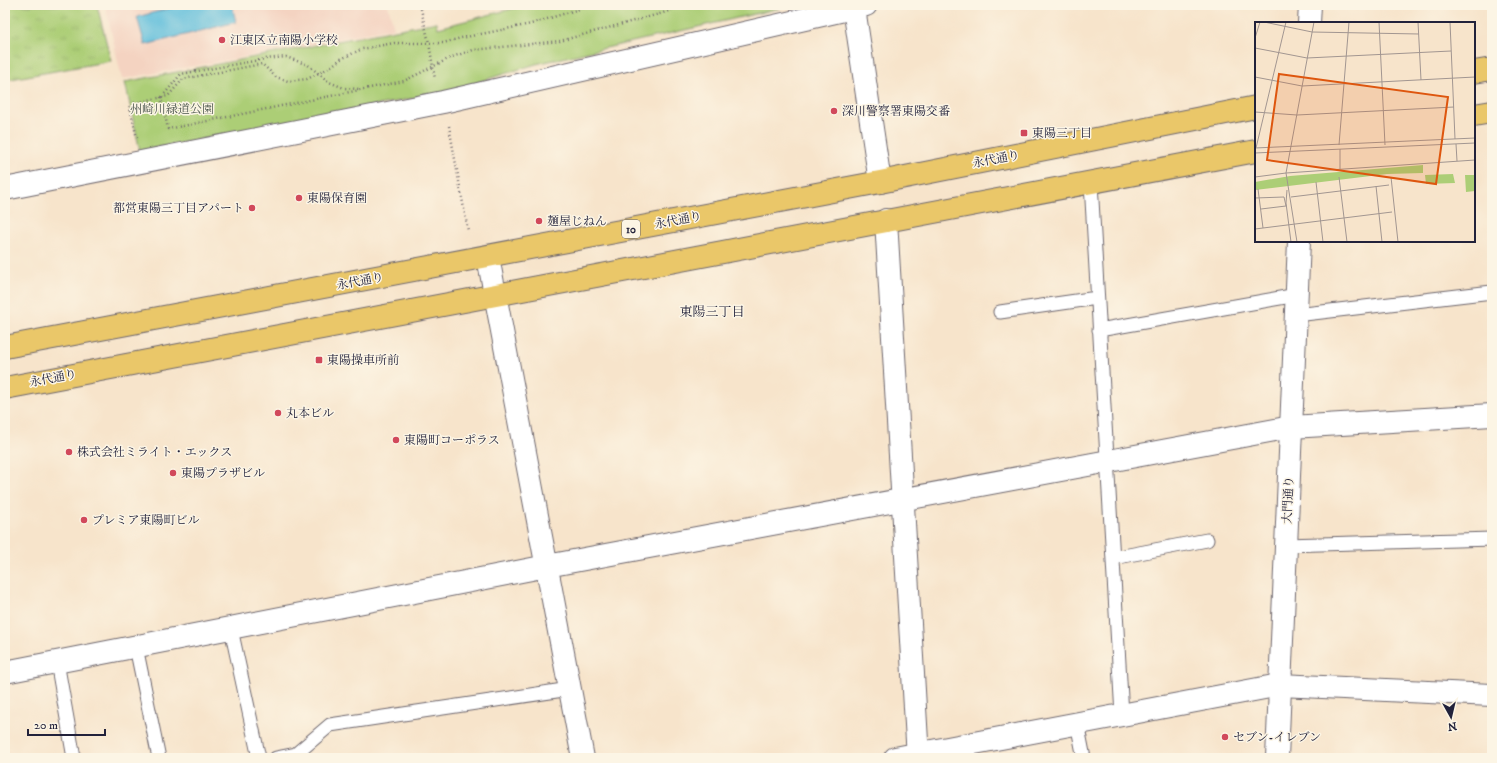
<svg xmlns="http://www.w3.org/2000/svg" width="1497" height="763" font-family="'IM FELL DW Pica','Noto Serif JP',serif">
  <style>
    .built { fill: #f4d3c1 }
    .grass { fill: url(#grass-tufts); stroke: #677858 }
    .park { fill: #acce76; stroke: #677858 }
    .water { fill: #5ebedc; stroke: #40708c }
    .lines { fill: none; stroke-linecap: round; stroke-linejoin: round }
    .service-casing { stroke: #6d666d; stroke-width: 15 }
    .minor-casing { stroke: #6d666d; stroke-width: 24 }
    .tertiary-casing { stroke: #6d666d; stroke-width: 24 }
    .primary-casing { stroke: #6d666d; stroke-width: 24 }
    .path { stroke: #6d666d; stroke-width: 2.5; stroke-dasharray: 1 3; stroke-linecap: butt }
    .service { stroke: #fff; stroke-width: 13 }
    .minor { stroke: #fff; stroke-width: 22 }
    .tertiary { stroke: #fff; stroke-width: 22 }
    .primary { stroke: #eac769; stroke-width: 22 }
    .poi-dot { fill: #d1495b; stroke: #fcf5e5; stroke-width: 1.5 }
    .labels { text-anchor: middle; stroke-width: 3; stroke-linejoin: round; paint-order: stroke }
    .shield { fill: #fcf5e5; stroke: #63616e; stroke-width: 1 }
    .shield-label { font-size: 11px; font-weight: bold; fill: #22223b }
    .poi-label { font-size: 12px; fill: #22223b; stroke: #fcf5e5; text-anchor: start }
    .park-label { font-size: 12px; fill: #4b564d; stroke: #fcf5e5 }
    .street-label { font-size: 12px; fill: #22223b; stroke: #fcf5e5 }
    .neighbourhood-label { font-size: 13px; fill: #22223b; stroke: #fcf5e5 }
    .inset-road { fill: none; stroke: #a29691; stroke-width: 1 }
    .view { fill: #de560e; fill-opacity: 0.15; stroke: #de560e; stroke-width: 2 }
    .inset-edge { fill: none; stroke: #22223b; stroke-width: 2 }
  </style>
  <defs>
    <pattern id="grass-tufts" width="24" height="20" patternUnits="userSpaceOnUse"><rect width="24" height="20" fill="#acce76"/><path d="M3 7l-1-3M5 7V3M7 7l1-3M15 17l-1-3M17 17v-4M19 17l1-3" fill="none" stroke="#94b167"/></pattern>
  </defs>
  <rect width="100%" height="100%" fill="#fcf5e5"/>
  <filter id="ink" filterUnits="userSpaceOnUse"><feTurbulence type="fractalNoise" baseFrequency=".025" numOctaves="2"/><feDisplacementMap in="SourceGraphic" scale="8" xChannelSelector="R" yChannelSelector="G"/><feConvolveMatrix kernelMatrix="1 2 1 2 8 2 1 2 1" color-interpolation-filters="sRGB"/></filter>
  <filter id="wash" filterUnits="userSpaceOnUse"><feTurbulence type="fractalNoise" baseFrequency=".012" numOctaves="4" result="noise"/><feDisplacementMap in="SourceGraphic" scale="16" xChannelSelector="R" yChannelSelector="G"/><feGaussianBlur stdDeviation="0.9" result="paint"/><feColorMatrix in="noise" values="0 0 0 0 0 0 0 0 0 0 0 0 0 0 0 0 0 1.4 0 .05"/><feComposite in="paint" operator="in"/></filter>
  <g filter="url(#wash)">
    <rect width="100%" height="100%" fill="#f7e4cb"/>
    <path class="built" d="M105,5h283l6,23 -127,25 -145,26z"/>
    <path class="grass" d="M5,5h92l14,56 -106,19z"/>
    <path class="park" d="M527,5h267l-258,59 -90,28 -306,59 -15,-69 312,-60 1,6z"/>
    <path class="water" d="M182,5h50l4,17 -91,23 -8,-28z"/>
  </g>
  <g filter="url(#ink)">
    <g class="lines">
      <defs>
        <path id="service" d="M1091,183l31,532
          M1000,312l97,-14
          M1296,315l196,-23
          M1099,330l198,-35
          M1286,545l206,-6
          M1113,558l94,-18
          M231,629l28,129
          M136,647l23,111
          M57,662l17,96
          M1077,723l7,35
          M276,758l20,-4 34,-29 240,-36"/>
        <path id="minor" d="M854,8l26,174
          M5,189l438,-87 423,-97
          M886,220l32,538
          M488,257l95,501
          M5,672l542,-106 744,-139 201,-12
          M895,758l385,-73 212,10"/>
        <path id="tertiary" d="M1309,23l1,-18
          M1277,758l22,-517"/>
        <path id="primary" d="M1474,72l18,-3
          M1474,115l18,-3
          M5,347l875,-165 376,-75
          M5,388l1251,-237"/>
      </defs>
      <use href="#service" class="service-casing"/>
      <use href="#minor" class="minor-casing"/>
      <use href="#tertiary" class="tertiary-casing"/>
      <use href="#primary" class="primary-casing"/>
      <path class="path" d="M420,5l9,38 6,36
        M161,97l7,32 236,-48 48,-24 21,-7 87,-9 103,-28 22,-8
        M162,97l19,-23 84,-15 21,-2 22,8 21,17 15,6 16,1
        M449,126l19,105
        M137,138l-8,-34 39,-8 15,-17 79,-15 14,13 12,4 19,-2 20,-10 14,-10 21,-10 32,-6h49l18,-5 70,-14 61,-19"/>
      <use href="#service" class="service"/>
      <use href="#minor" class="minor"/>
      <use href="#tertiary" class="tertiary"/>
      <use href="#primary" class="primary"/>
    </g>
  </g>
  <g class="poi-dot">
    <circle cx="222" cy="40" r="4"/>
    <circle cx="834" cy="111" r="4"/>
    <rect x="1020" y="129" width="8" height="8" rx="2"/>
    <circle cx="299" cy="198" r="4"/>
    <circle cx="252" cy="208" r="4"/>
    <circle cx="539" cy="221" r="4"/>
    <rect x="315" y="356" width="8" height="8" rx="2"/>
    <circle cx="278" cy="413" r="4"/>
    <circle cx="396" cy="440" r="4"/>
    <circle cx="69" cy="452" r="4"/>
    <circle cx="173" cy="473" r="4"/>
    <circle cx="84" cy="520" r="4"/>
    <circle cx="1225" cy="737" r="4"/>
  </g>
  <g class="labels">
    <rect class="shield" x="622" y="220" width="18" height="18" rx="3"/>
    <g class="shield-label">
      <text x="631" y="233">10</text>
    </g>
    <g class="poi-label">
      <text x="230" y="44">江東区立南陽小学校</text>
      <text x="842" y="115">深川警察署東陽交番</text>
      <text x="1032" y="137">東陽三丁目</text>
      <text x="307" y="202">東陽保育園</text>
      <text x="244" y="212" text-anchor="end">都営東陽三丁目アパート</text>
      <text x="547" y="225">麺屋じねん</text>
      <text x="327" y="364">東陽操車所前</text>
      <text x="286" y="417">丸本ビル</text>
      <text x="404" y="444">東陽町コーポラス</text>
      <text x="77" y="456">株式会社ミライト・エックス</text>
      <text x="181" y="477">東陽プラザビル</text>
      <text x="92" y="524">プレミア東陽町ビル</text>
      <text x="1233" y="741">セブン-イレブン</text>
    </g>
    <g class="park-label">
      <text x="172" y="113">州崎川緑道公園</text>
    </g>
    <g class="street-label">
      <text transform="translate(996 159) rotate(-11)" y="4">永代通り</text>
      <text transform="translate(678 220) rotate(-11)" y="4">永代通り</text>
      <text transform="translate(360 281) rotate(-11)" y="4">永代通り</text>
      <text transform="translate(53 378) rotate(-11)" y="4">永代通り</text>
      <text transform="translate(1288 500) rotate(-87)" y="4">大門通り</text>
    </g>
    <g class="neighbourhood-label">
      <text x="712" y="316">東陽三丁目</text>
    </g>
  </g>
  <g transform="translate(1255 22)">
    <rect width="220" height="220" fill="#f7e4cb"/>
    <path d="M198,152l2,9 -29,1 -1,-9zM210,153h10v16l-9,1z" fill="#acce76"/>
    <path d="M168,143v8l-36,1 -132,16v-8l35,-6z" fill="#acce76"/>
    <path class="inset-road" d="M9,0l48,10 107,2M124,0l6,123M163,0l3,58M195,0l5,117M0,16l5,-16M0,26l52,10 144,-7M0,55l47,9 173,-9M0,90l42,3 157,-8M201,122l1,17M84,123l10,-123M0,126l220,-10M1,126l30,-126M85,127v20M0,131l220,-10M0,155l31,-4 189,-13M84,155l8,65M136,155l7,65M61,160l7,60M121,164l6,56M3,167l5,39M32,168l-1,13 5,39M36,175l98,-12M0,176l29,-1 2,9 -25,3M0,207l137,-17M42,220l-11,-69 28,-151"/>
    <path class="view" d="M24,52l169,23 -12,87 -169,-24z"/>
    <rect width="220" height="220" class="inset-edge"/>
  </g>
  <rect width="1497" height="763" fill="none" stroke="#fcf5e5" stroke-width="20"/>
  <g transform="translate(1451 717) rotate(172)" stroke="#fcf5e5" stroke-width="3" paint-order="stroke">
  <path d="M0-3L7 15L0 10L-7 15Z" fill="#22223b"/>
  <text y="-6" font-size="11" font-weight="bold" text-anchor="middle" fill="#22223b">N</text>
  </g>
  <path d="M28 729v6h77v-6" fill="none" stroke="#22223b" stroke-width="2"/>
  <text x="34" y="729" font-size="12" fill="#22223b" stroke="#fcf5e5" stroke-width="3" paint-order="stroke">20 m</text>
</svg>
